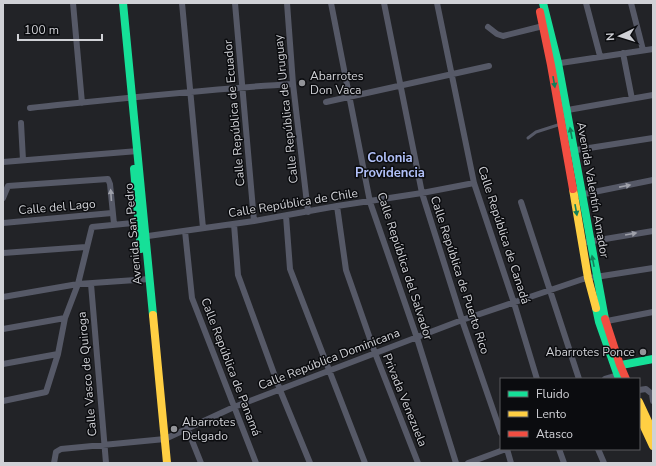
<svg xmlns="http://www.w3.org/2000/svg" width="656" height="466" font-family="'Nunito Sans',sans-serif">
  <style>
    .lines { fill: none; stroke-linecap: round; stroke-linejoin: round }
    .lane { stroke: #565967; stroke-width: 3 }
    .street { stroke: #565967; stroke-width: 6 }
    .fast { stroke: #16e098; stroke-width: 8 }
    .slow { stroke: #ffcf43; stroke-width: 8 }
    .jam { stroke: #f24e42; stroke-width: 8 }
    .oneway { fill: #11815a }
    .oneway2 { fill: #9fa1aa }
    .poi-dot { fill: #939499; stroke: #0b0c0f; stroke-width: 1.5 }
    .labels { text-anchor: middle; stroke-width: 3; stroke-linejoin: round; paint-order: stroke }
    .poi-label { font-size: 12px; fill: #d0d1d6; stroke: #0b0c0f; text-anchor: start }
    .street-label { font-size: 12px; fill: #d0d1d6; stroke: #0b0c0f }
    .neighbourhood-label { font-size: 13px; font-weight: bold; fill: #b1c0f8; stroke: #0b0c0f }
  </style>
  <rect width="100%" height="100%" fill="#222327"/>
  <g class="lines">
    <path class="lane" d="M528,138l8,-6 25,-8"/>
    <path class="street" d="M73,3l9,100
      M182,3l21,225
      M235,3l19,218
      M287,3l6,81 15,128
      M331,3l39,199 47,136 39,125
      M384,3l38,190 40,127 39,113
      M437,3l37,180 40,120 23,76
      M586,3l14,53
      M631,3l12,47
      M488,27l9,7 6,2 40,-10
      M623,53l9,46
      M554,64l99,-15
      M326,102l163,-36
      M30,108c87,-9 175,-19 263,-24
      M562,111l91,-16
      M21,123l2,37
      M570,151l83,-13
      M3,162l135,-11
      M579,195l74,-15
      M3,198l5,-12 100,-7 2,5 4,40
      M521,202l58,177
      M337,206l9,64 29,83 43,110
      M286,216l4,53 75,194
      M3,223l109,-10
      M234,224l4,51 42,115 30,73
      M185,231l7,67 64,165
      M141,237l113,-16 83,-15 85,-13 52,-10
      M587,242l66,-11
      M3,253l83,-6
      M91,284l15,179
      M3,297l75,-13 72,-5
      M602,322l51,-10
      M3,329l62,-11
      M3,364l55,-10
      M605,379l17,-5
      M639,390l7,-1 6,5 1,7
      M3,401l43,-9 12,-38 7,-36 13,-34 14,-57 51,-5
      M187,428l14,35
      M507,449l4,14
      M559,449l5,14
      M598,449l6,14
      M54,463l2,-11 5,-3 104,-10 69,-32 228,-87 121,-41 70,-11
      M468,463l38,-14"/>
    <path class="fast" d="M123,3l30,312
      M543,3l15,60 47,256
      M134,169l7,80
      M596,308l3,14 20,57
      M616,366l37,-7"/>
    <path class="slow" d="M573,189l15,89 8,30
      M153,315l14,148
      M639,402l14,30
      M639,416l14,30"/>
    <path class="jam" d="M540,12l11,53 22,124
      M605,319l15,46 6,14"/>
  </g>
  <defs><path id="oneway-solid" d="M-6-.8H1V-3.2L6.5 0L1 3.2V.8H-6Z"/></defs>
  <g class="oneway">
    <use href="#oneway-solid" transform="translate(554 82) rotate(80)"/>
    <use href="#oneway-solid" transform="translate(571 133) rotate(-101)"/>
    <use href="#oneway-solid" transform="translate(576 210) rotate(80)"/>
    <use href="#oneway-solid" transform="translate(593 261) rotate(-101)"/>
  </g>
  <g class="oneway2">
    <use href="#oneway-solid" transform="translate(625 186) rotate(-11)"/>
    <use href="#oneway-solid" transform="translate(111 195) rotate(-94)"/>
    <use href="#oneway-solid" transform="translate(631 234) rotate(-10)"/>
  </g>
  <g class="poi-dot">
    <circle cx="302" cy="83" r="4"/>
    <circle cx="643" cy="352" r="4"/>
    <circle cx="174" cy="429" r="4"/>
  </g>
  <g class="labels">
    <g class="poi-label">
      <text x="310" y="80">Abarrotes<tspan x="310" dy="14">Don Vaca</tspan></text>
      <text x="635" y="356" text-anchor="end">Abarrotes Ponce</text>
      <text x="182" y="426">Abarrotes<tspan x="182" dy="14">Delgado</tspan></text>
    </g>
    <g class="street-label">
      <text transform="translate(286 109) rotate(-96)" y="4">Calle República de Uruguay</text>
      <text transform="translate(234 113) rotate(-95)" y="4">Calle República de Ecuador</text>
      <text transform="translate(593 190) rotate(80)" y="4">Avenida Valentín Amador</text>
      <text transform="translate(293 203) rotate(-9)" y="4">Calle República de Chile</text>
      <text transform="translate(57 207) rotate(-5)" y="4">Calle del Lago</text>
      <text transform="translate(133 234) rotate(-95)" y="4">Avenida San Pedro</text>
      <text transform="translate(504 235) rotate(72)" y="4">Calle República de Canadá</text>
      <text transform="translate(405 266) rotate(72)" y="4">Calle República del Salvador</text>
      <text transform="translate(460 275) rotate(72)" y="4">Calle República de Puerto Rico</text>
      <text transform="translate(329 359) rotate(-21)" y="4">Calle República Dominicana</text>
      <text transform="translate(231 367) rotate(69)" y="4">Calle República de Panamá</text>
      <text transform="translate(87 374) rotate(-95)" y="4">Calle Vasco de Quiroga</text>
      <text transform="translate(405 400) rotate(68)" y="4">Privada Venezuela</text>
    </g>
    <g class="neighbourhood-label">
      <text x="390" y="162">Colonia<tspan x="390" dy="15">Providencia</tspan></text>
    </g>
  </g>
  <rect width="656" height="466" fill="none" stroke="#d0d1d6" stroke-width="8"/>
  <rect x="500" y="378" width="140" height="72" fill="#0b0c0f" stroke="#5a5b5f"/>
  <rect x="508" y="391" width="20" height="6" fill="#16e098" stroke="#5a5b5f"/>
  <text x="536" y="398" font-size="12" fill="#d0d1d6">Fluido</text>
  <rect x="508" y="411" width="20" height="6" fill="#ffcf43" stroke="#5a5b5f"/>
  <text x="536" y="418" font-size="12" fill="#d0d1d6">Lento</text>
  <rect x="508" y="431" width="20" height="6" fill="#f24e42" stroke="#5a5b5f"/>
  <text x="536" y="438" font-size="12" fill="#d0d1d6">Atasco</text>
  <g transform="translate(620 36) rotate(266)" stroke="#0b0c0f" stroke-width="3" paint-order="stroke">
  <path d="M0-3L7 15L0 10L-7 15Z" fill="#d0d1d6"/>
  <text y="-6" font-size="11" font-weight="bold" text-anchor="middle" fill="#d0d1d6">N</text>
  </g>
  <path d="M18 34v6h84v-6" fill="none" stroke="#d0d1d6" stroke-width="2"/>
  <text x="24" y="34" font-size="12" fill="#d0d1d6" stroke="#0b0c0f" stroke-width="3" paint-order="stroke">100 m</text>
</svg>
